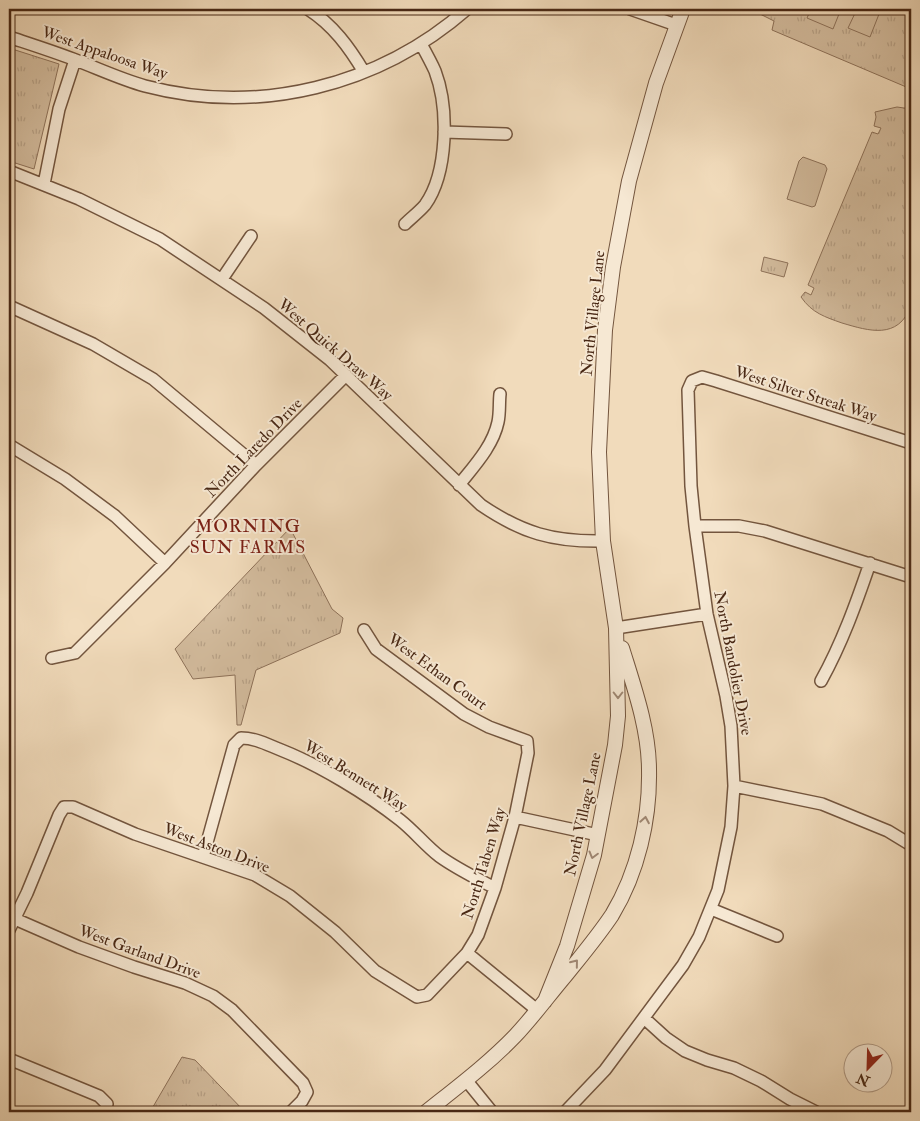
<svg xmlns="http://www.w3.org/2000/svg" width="920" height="1121" font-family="'IM FELL Double Pica',serif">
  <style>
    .grass { fill: url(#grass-tufts); stroke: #8e725a }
    .garden { fill: #d4bd9f; stroke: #8e725a }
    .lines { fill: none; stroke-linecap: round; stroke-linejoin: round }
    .minor-casing { stroke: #73553e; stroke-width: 14 }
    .tertiary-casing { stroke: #73553e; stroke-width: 16 }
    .minor { stroke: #f6e8d3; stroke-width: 11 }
    .tertiary { stroke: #f6e8d3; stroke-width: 14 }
    .oneway { stroke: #a08874 }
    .labels { text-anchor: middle; stroke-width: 4; stroke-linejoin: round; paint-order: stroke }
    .street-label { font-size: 16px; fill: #492815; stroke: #f6e8d3 }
    .neighbourhood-label { font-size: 18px; letter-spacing: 1px; fill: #7a1f14; stroke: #f6e8d3 }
  </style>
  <defs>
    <pattern id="grass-tufts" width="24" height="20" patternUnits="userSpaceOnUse" patternTransform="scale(1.25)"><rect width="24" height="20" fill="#d4bd9f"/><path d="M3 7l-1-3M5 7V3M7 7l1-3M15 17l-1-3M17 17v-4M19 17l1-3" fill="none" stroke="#b8a288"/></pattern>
  </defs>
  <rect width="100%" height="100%" fill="#f1dbbb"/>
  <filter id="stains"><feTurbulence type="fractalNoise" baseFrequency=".004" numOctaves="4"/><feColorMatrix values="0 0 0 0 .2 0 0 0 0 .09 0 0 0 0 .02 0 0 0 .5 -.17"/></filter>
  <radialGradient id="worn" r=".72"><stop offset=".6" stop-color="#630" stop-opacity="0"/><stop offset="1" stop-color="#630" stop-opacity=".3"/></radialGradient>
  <path class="grass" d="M750,9h161v80l-139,-59 2,-9z
    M9,48l50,16 -25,105 -25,-8z
    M897,107l14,2v197c-13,34 -42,25 -69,17 -17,-6 -30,-10 -41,-26l4,-5 6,3 3,-7 -6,-3 64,-153 6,2 3,-6 -7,-2 2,-9 -1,-5z
    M764,257l24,6 -4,14 -23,-6z
    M290,528l42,81 11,9 -3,15 -84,37 -15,55h-4l-2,-50 -42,4 -18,-30z
    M182,1057l13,3 50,52h-95z"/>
  <path class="garden" d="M811,9h30l-8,20 -26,-11z
    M857,9h24l-11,28 -22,-9z
    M803,157l22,8 2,4 -12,37 -3,1 -25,-8 12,-38z"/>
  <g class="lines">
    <defs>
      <path id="minor" d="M308,9c25,16 41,38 56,63
        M630,9l46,16
        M9,37c21,7 43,14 64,22 24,9 47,20 72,27 114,30 234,0 322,-77
        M444,132l62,2
        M9,171l70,28 81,40 104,69 66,52 151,145c41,28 72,37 122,36
        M44,184l15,-75 16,-49
        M405,224c6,-6 14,-12 20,-19 23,-32 24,-97 10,-134 -4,-9 -9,-18 -14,-27
        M222,279l29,-43
        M9,306l84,38 60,35 103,86
        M9,445l56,34 50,37 50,47
        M459,485c15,-19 34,-39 39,-63 2,-9 1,-19 2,-28
        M695,526h44l26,5 146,46
        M616,628l91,-14
        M52,658l23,-5 90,-90 91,-98 90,-90
        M821,681c21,-38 35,-77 49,-118
        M734,786l88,18 66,27 23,14
        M515,817l83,18
        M203,857l31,-112 7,-7c15,0 27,7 40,12 38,15 86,44 119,70 14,11 25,25 39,36 18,13 37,22 56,32
        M711,909l66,27
        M15,919l64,28 55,20 51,16 28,13 19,14 71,73 4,9 -5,9 -11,11
        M9,930l18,-37 32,-78 5,-8h9l62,27 120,41 35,21 45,36 40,39 42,26 10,-2 40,-42 11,-18 17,-47 20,-71 13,-64 -1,-12 -38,-14 -25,-13 -88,-65 -12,-19
        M467,953l70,57
        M644,1018l22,20 19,13 22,9 27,8 27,13 29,18 26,13
        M9,1059l90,37 8,8 -2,8
        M466,1080l26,32
        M565,1112l40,-42 78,-105 16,-28 19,-47 13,-63 3,-41 -3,-60 -5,-30 -19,-82 -12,-88 -4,-40 -3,-96 4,-9 10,-4 14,4 195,62"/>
      <path id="tertiary" d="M545,1001l22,-55 27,-91 21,-110 3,-29 -2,-88 -13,-87 -4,-89 6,-122 8,-63 16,-86 27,-98 27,-74
        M426,1112c30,-24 62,-48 89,-76 18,-19 34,-41 51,-61 16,-20 32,-39 46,-60 26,-43 38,-96 37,-145 0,-41 -15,-83 -27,-122"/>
    </defs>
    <use href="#minor" class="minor-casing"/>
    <use href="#tertiary" class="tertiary-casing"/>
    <use href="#minor" class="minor"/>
    <use href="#tertiary" class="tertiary"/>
  </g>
  <defs><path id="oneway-chevron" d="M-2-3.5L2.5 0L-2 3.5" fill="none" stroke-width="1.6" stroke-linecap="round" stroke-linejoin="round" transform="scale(1.25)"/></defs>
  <g class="oneway">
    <use href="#oneway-chevron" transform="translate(618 695) rotate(90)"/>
    <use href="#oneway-chevron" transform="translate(645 820) rotate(-80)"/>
    <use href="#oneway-chevron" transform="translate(593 855) rotate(105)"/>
    <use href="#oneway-chevron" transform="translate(575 963) rotate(-51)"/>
  </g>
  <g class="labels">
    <g class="street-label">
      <text transform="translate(105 52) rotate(19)" y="6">West Appaloosa Way</text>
      <text transform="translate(592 313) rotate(-84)" y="6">North Village Lane</text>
      <text transform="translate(336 349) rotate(41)" y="6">West Quick Draw Way</text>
      <text transform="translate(806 393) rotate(18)" y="6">West Silver Streak Way</text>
      <text transform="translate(253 447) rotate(-46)" y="6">North Laredo Drive</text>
      <text transform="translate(734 663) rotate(79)" y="6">North Bandolier Drive</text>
      <text transform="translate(438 671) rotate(36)" y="6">West Ethan Court</text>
      <text transform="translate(356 775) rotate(32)" y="6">West Bennett Way</text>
      <text transform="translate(582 814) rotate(-78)" y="6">North Village Lane</text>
      <text transform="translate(217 847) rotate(21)" y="6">West Aston Drive</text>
      <text transform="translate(483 863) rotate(-73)" y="6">North Taben Way</text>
      <text transform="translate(140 951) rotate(20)" y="6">West Garland Drive</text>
    </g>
    <g class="neighbourhood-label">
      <text x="248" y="532">MORNING<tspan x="248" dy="21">SUN FARMS</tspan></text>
    </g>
  </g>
  <rect width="920" height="1121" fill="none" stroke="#f1dbbb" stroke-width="30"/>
  <rect x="10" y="10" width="900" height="1101" fill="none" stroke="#492815" stroke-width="2.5"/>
  <rect x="15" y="15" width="890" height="1091" fill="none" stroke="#492815"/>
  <g transform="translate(868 1068) rotate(203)"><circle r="24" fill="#f6e8d3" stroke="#b19b87"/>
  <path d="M0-4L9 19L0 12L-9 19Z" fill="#8f2418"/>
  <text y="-8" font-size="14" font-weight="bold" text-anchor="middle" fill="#492815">N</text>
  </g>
  <rect width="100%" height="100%" filter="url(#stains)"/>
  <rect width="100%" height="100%" fill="url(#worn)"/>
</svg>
